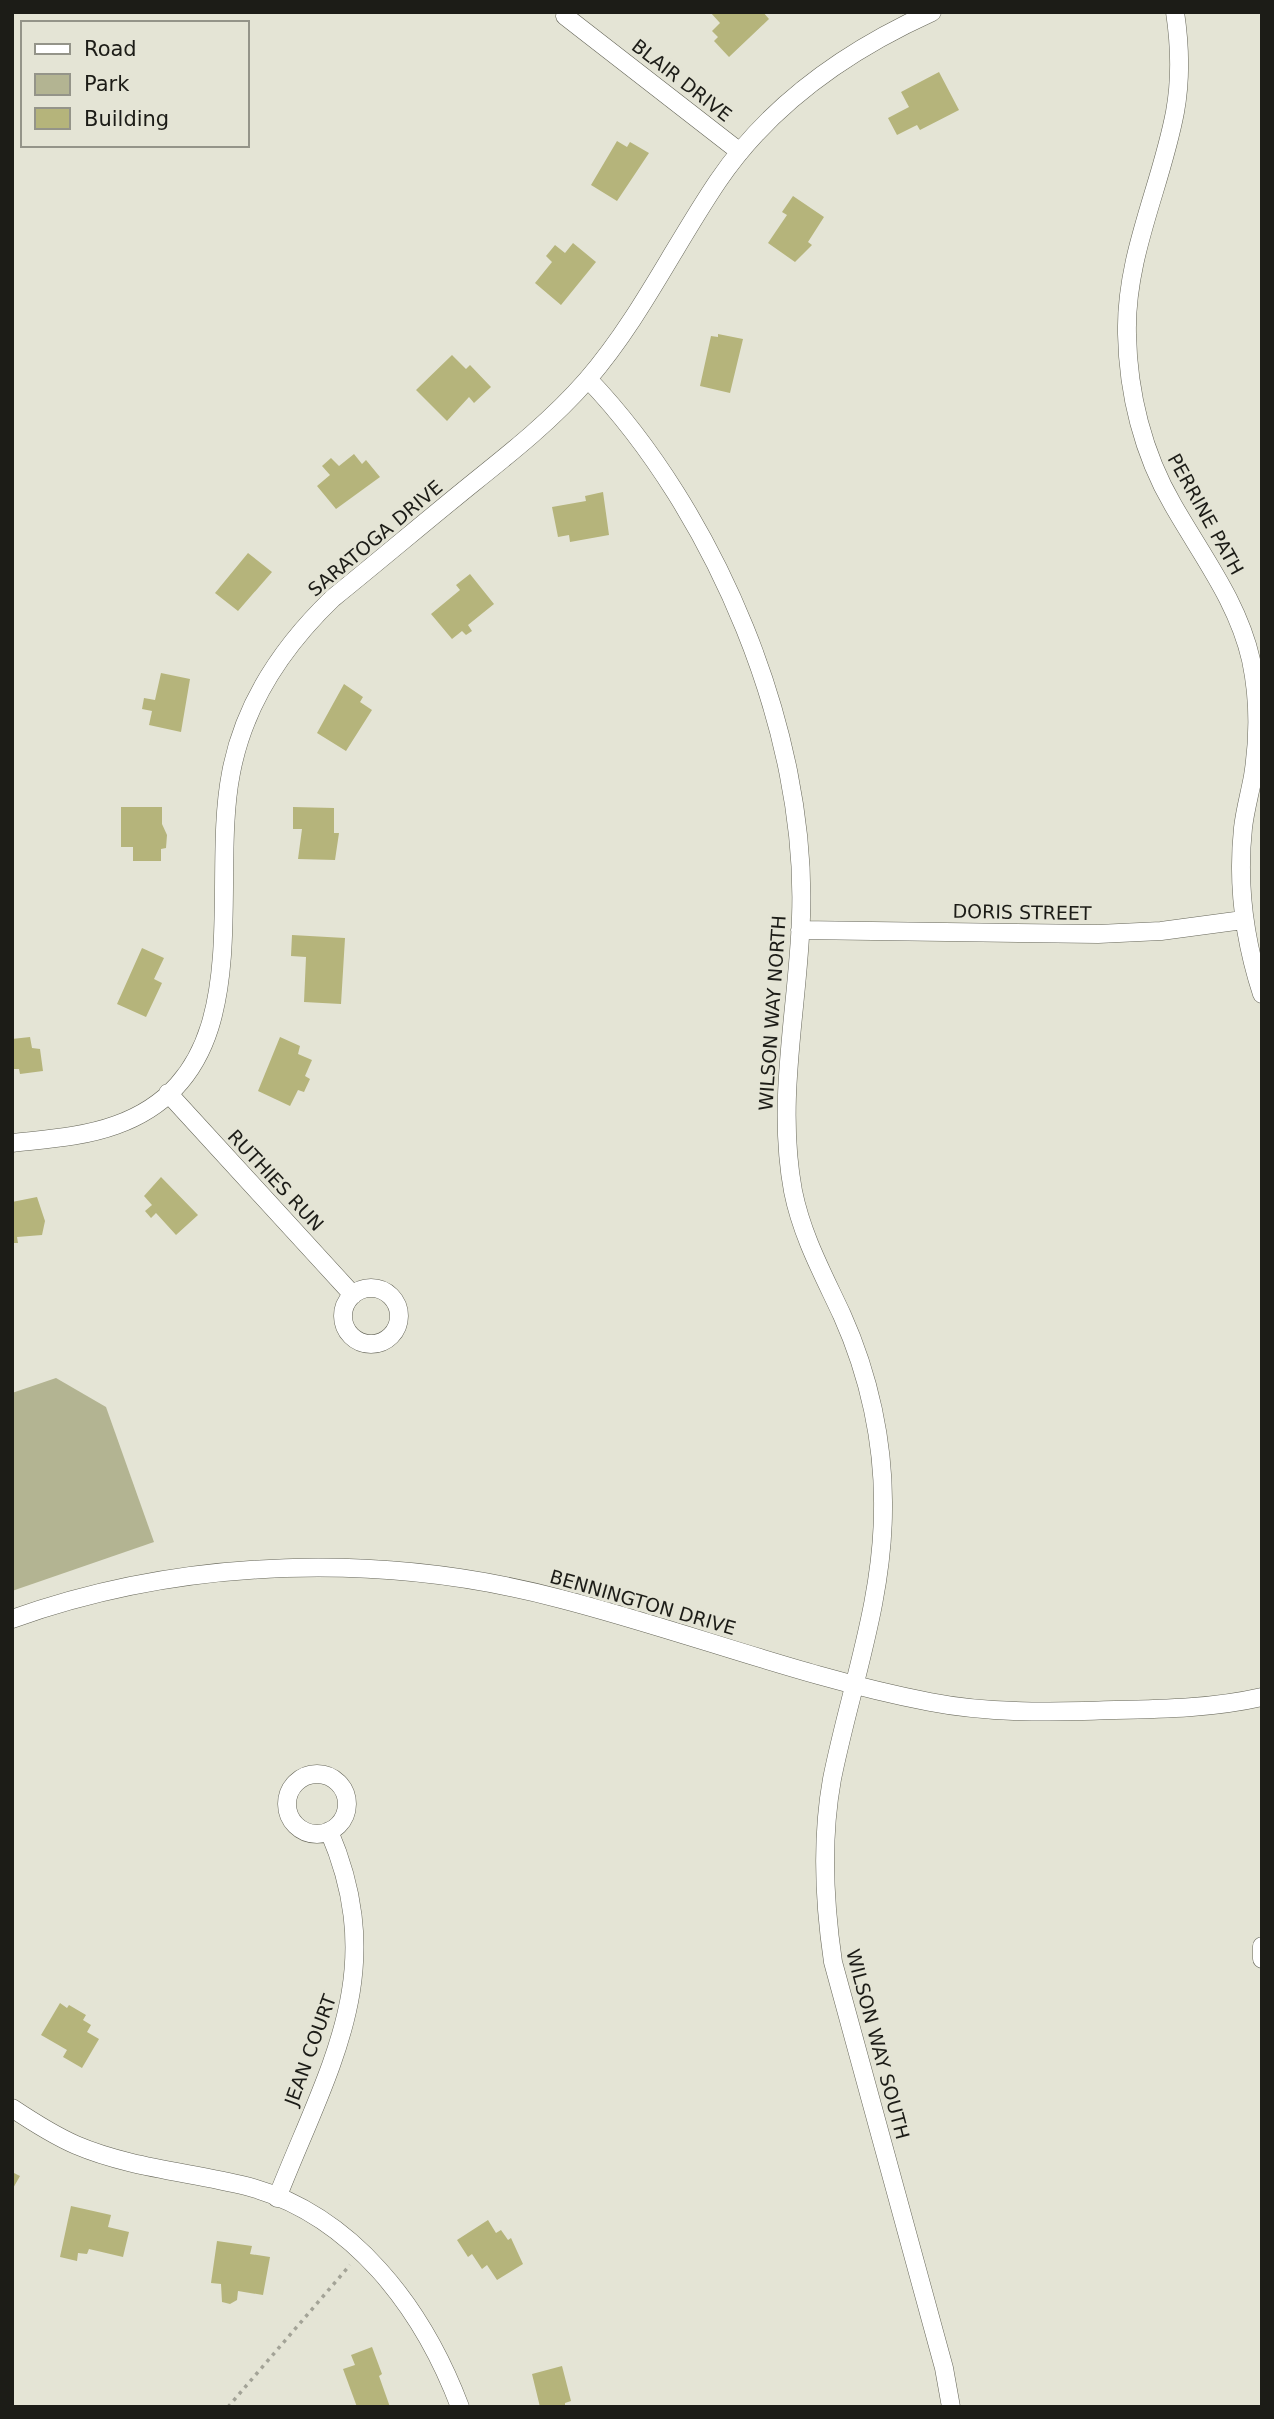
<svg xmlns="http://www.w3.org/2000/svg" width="1274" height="2419" font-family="'DejaVu Sans',sans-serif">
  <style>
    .green { fill: #b3b492 }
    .building { fill: #b5b47b }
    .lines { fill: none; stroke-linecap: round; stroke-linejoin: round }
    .minor-casing { stroke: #666659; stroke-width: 19 }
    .path { stroke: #a3a397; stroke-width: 3.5; stroke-dasharray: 3.5 5; stroke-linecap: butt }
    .minor { stroke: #fff; stroke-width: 18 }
    .labels { text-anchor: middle; stroke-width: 6; stroke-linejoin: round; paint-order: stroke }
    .street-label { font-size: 19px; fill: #1c1c17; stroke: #e4e4d5 }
  </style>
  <rect width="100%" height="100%" fill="#e4e4d5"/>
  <path class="green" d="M56,1378l50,29 48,135 -142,49v-198z"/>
  <path class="building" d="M710,12h53l6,7 -40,38 -15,-16 4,-4 -6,-6 8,-8z
    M939,72l20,38 -39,20 -3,-5 -20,10 -9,-17 21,-11 -8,-15z
    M617,141l10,6 3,-5 19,11 -32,48 -26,-16z
    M793,196l31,21 -16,25 4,3 -17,17 -27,-19 19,-28 -5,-3z
    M573,243l23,19 -35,43 -26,-22 17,-21 -6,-6 9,-11 10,8z
    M718,334l25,5 -13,54 -30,-7 11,-50 7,1z
    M452,355l14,14 4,-4 21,22 -17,16 -5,-6 -22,24 -31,-31z
    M354,454l8,10 4,-4 14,17 -44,32 -19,-23 13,-11 -8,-9 9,-8 8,8z
    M603,492l6,43 -39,7 -1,-7 -11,2 -6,-30 34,-6 -1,-5z
    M248,553l24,19 -34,39 -23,-18z
    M470,574l24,30 -26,21 4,6 -6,4 -4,-4 -10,8 -21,-25 29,-24 -4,-5z
    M161,673l29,6 -9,53 -32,-7 3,-14 -10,-2 2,-11 11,2z
    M344,684l19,13 -3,5 12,8 -26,41 -29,-18z
    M121,807h41v17l5,11 -1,13 -5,1v12h-28v-14h-12z
    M293,807l41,1v25h5l-4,27 -37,-1 4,-30h-9z
    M292,935l53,3 -4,66 -37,-2 2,-45 -15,-1z
    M142,948l22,10 -10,21 8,4 -16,34 -29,-13z
    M30,1037l2,11 8,1 3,22 -23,3 -1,-5h-7v-30z
    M280,1037l20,9 -2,8 14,6 -7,16 5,3 -6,13 -6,-2 -8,16 -32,-15z
    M161,1177l37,38 -22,20 -20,-22 -5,5 -6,-7 7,-6 -8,-9z
    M37,1197l8,24 -3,14 -25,2 1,6h-6v-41z
    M60,2003l7,5 2,-3 17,10 -3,5 8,5 -4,7 12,7 -17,29 -19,-11 4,-7 -26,-15z
    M12,2172l8,4 -8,14z
    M71,2206l40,9 -3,12 21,5 -6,25 -34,-8 -2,5 -9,-1 -1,8 -17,-4z
    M488,2220l8,13 5,-3 7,10 3,-2 12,26 -26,16 -10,-15 -5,4 -10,-15 -4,3 -11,-17z
    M217,2241l35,5 -2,8 20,3 -7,38 -25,-4 -1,9 -7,4 -8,-2 -1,-18 -10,-1z
    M372,2347l10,27 -3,2 11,31h-33l-14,-38 12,-4 -4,-10z
    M562,2366l9,35 -6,2v4h-25l-8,-33z"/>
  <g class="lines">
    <defs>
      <path id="minor" d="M1175,12c5,33 6,67 0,100 -14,75 -50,144 -48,222 1,59 16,120 46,171 29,51 65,97 78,155 8,38 8,78 2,116 -3,17 -8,34 -10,52 -6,57 1,111 19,166
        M565,16l175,136
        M588,379c127,133 220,352 213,538 -3,92 -25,182 -8,274 9,45 30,83 49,124 27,60 42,128 41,194 0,93 -33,180 -51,270 -11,61 -8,122 1,183l111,406 7,39
        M800,930l298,4 63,-3 82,-11
        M168,1093l185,202
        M12,1143c35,-4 71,-6 104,-18 148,-53 92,-235 115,-352 13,-70 52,-127 102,-175 47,-38 93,-77 140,-115 40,-32 80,-64 114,-103 52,-60 87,-134 131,-199 53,-78 130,-131 214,-169
        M343 1316a28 28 0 1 1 56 0a28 28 0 1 1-56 0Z
        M12,1619c173,-62 372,-67 549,-20 124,32 244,79 369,103 61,12 124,10 185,8 50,-1 99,-2 147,-13
        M287 1804a30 30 0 1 1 60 0a30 30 0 1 1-60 0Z
        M1262,1946v13
        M12,2108c21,14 41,27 64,37 54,23 114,27 170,41 107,28 177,123 214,221
        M277,2198c52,-132 113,-225 52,-367"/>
    </defs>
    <use href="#minor" class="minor-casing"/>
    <path class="path" d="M228,2407l122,-142"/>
    <use href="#minor" class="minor"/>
  </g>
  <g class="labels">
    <g class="street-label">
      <text transform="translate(682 80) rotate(38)" y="7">BLAIR DRIVE</text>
      <text transform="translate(1206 514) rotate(61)" y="7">PERRINE PATH</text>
      <text transform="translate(375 538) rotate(-40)" y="7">SARATOGA DRIVE</text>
      <text transform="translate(1022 912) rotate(1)" y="7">DORIS STREET</text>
      <text transform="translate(772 1013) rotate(-86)" y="7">WILSON WAY NORTH</text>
      <text transform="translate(276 1180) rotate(47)" y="7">RUTHIES RUN</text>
      <text transform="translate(643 1602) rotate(16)" y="7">BENNINGTON DRIVE</text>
      <text transform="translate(878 2044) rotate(75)" y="7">WILSON WAY SOUTH</text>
      <text transform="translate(310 2050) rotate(-70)" y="7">JEAN COURT</text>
    </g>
  </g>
  <rect width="1274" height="2419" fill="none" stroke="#1c1c17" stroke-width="28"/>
  <rect x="21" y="21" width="228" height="126" fill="#e4e4d5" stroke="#949489" stroke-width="2"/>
  <rect x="35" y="44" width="35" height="10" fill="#ffffff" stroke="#949489" stroke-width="2"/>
  <text x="84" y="56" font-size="21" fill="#1c1c17">Road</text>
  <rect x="35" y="74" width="35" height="21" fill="#b3b492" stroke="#949489" stroke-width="2"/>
  <text x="84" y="91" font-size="21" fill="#1c1c17">Park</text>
  <rect x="35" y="108" width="35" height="21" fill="#b5b47b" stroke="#949489" stroke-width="2"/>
  <text x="84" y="126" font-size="21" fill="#1c1c17">Building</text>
</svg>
